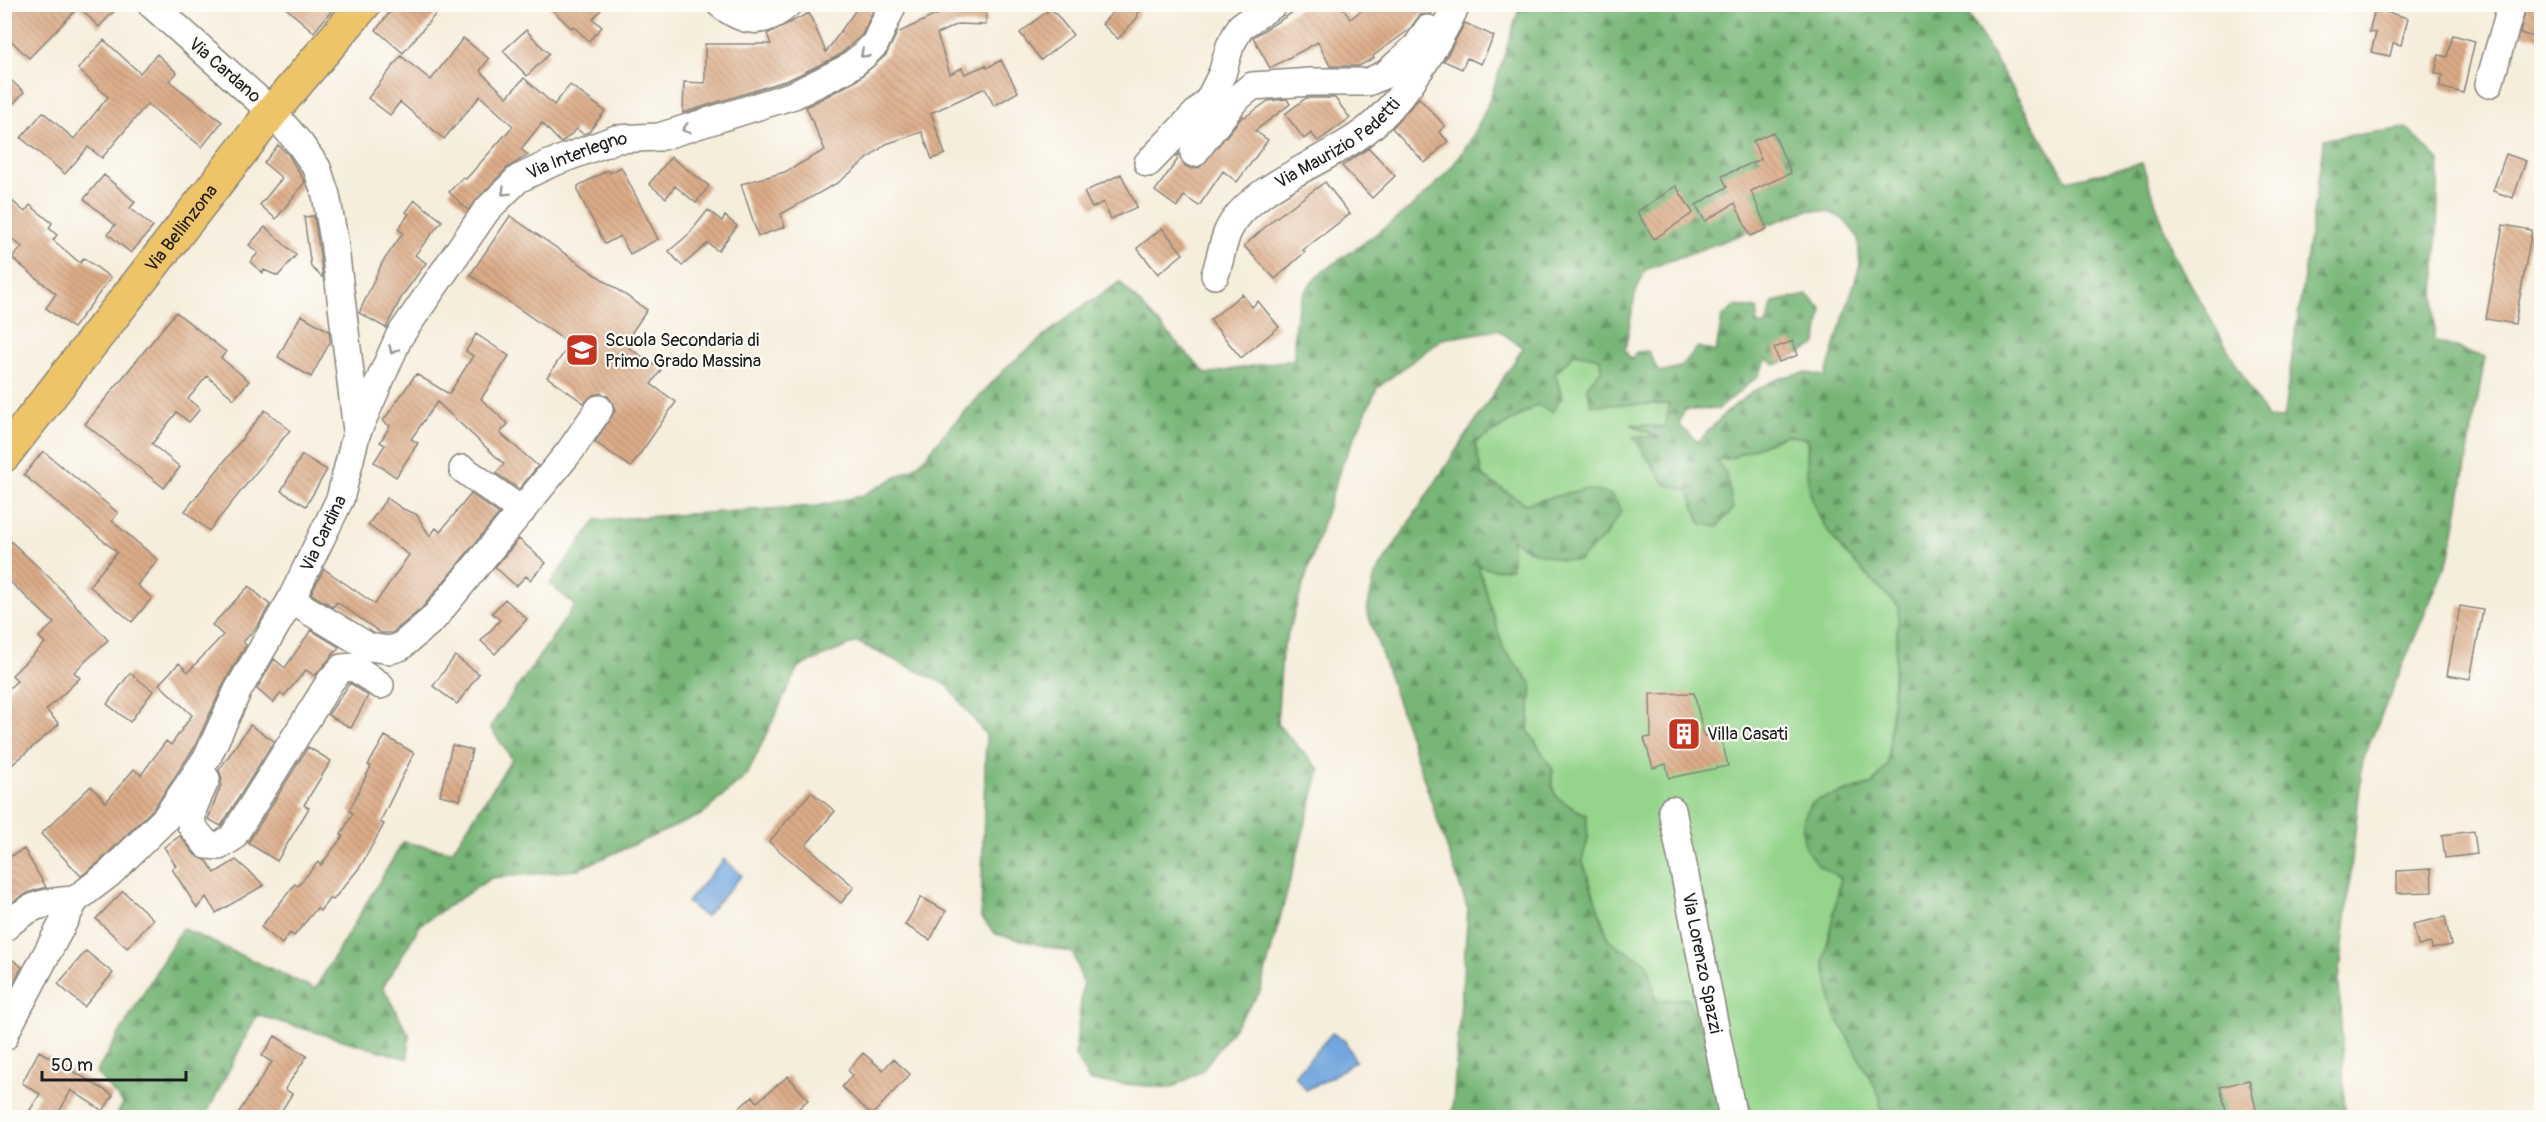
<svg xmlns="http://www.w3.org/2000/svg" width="2546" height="1122" font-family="Pangolin,sans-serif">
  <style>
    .green { fill: #94d48b; stroke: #587854; stroke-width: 1.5 }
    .forest { fill: url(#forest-firs); stroke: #4a694a; stroke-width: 1.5; fill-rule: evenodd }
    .water { fill: #72a6de; stroke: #47617d; stroke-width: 1.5 }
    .building { fill: url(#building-back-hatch) }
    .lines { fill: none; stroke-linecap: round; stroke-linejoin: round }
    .minor-casing { stroke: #89857c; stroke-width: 30 }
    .major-casing { stroke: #89857c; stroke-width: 36 }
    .minor { stroke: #fff; stroke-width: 27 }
    .major { stroke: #eec469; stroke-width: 33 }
    .oneway { stroke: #999 }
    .labels { text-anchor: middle; stroke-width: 4.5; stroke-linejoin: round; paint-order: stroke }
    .street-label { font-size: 18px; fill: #1c1c1c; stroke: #fdfcf7 }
    .poi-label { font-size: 18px; fill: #1c1c1c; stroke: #fdfcf7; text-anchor: start }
  </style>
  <defs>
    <pattern id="forest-firs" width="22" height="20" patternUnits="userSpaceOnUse" patternTransform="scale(1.5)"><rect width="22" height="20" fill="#77b677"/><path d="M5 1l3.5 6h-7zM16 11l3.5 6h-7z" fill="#619361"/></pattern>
    <pattern id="building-back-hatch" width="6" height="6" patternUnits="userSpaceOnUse" patternTransform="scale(1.5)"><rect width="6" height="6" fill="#dbab87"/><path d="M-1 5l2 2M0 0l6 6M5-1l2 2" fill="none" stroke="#bb9374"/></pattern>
  </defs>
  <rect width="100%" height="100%" fill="#fdfcf7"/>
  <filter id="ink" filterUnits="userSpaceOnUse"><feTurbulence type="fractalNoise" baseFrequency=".0167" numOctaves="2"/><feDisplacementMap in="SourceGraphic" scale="12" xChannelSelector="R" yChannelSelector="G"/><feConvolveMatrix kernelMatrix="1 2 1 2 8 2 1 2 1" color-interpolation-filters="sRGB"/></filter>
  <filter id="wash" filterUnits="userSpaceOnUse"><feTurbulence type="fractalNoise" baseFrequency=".008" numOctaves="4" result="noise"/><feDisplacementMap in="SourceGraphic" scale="24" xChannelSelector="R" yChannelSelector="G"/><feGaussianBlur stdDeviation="1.35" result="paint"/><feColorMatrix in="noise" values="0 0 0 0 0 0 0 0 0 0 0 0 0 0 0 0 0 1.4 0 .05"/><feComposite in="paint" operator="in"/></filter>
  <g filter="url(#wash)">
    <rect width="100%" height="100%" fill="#f6eedc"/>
    <path class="green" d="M1575,353l25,5 1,12 69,34 -4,23 -33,-2 28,14 -27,-3 81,24 16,-2 55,-23 22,4c-1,20 -2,41 4,60 13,42 57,77 87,108l-11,157 -15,20 -56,16 -6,4 -8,19 18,44 20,11 -17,82 10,52 46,85 1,20h-127l-24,-56 -33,-37 -9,-25 -32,1 -8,-36 -39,-23 -27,-82 6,-20 -2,-24c-22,-13 -39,-16 -33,-45l-25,-40 4,-46 -28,-34 -26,-84 34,-27 16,11 34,10 23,-71 -60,15 -43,-28 -7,-33 62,-38 25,-8 -7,-24z"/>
    <path class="forest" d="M1521,5h442l104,176 75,-18 30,88 95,167 16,1 41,-280 83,-11 32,33 -5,180 51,16 -35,198 -87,203 -24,223 6,136h-464l-1,-20 -46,-85 -10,-52 17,-82c-6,-4 -15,-7 -21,-12 -20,-15 -25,-51 -3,-66l56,-16 15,-20 11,-157c-30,-31 -74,-66 -87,-108 -6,-19 -5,-40 -4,-60l-22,-4 -55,23 -15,2 10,13 7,36 -16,18 -17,-4 -11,-32 -24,-7 -32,-48 26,2 -28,-14 34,3 5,-23 -79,1 -4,-19 14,-16 -1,-12 -25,-5 -20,20 7,24 -10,15 -15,-7 -62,38 7,33 43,28 60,-15 25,5 12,16 -16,26 -28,25c-25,-1 -46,-8 -66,-22v29l-18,2 -16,-4 26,84 28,34 -4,46 25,40c-6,29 11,32 33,45l2,24 -6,21 27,81 39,23 8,36 32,-1 9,25 33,37 24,56h-302l16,-207 -101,-299 8,-36 148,-227 -25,-18 -56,9 -65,49 -37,81 -58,183 -5,72 43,46 -60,222 -58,79 -31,17 -82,-7 -14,-26 8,-72 -10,-30 -77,-19 -15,-16 5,-183 -39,-50 -90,-43 -59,25 -51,108 -46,40 -125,55 -85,8 -70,46 -38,63 26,48 -1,24 -151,-44 -52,102h-89l7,-14 -27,-30 86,-145 133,61 88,-147 49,9 60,-92 -22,-32 85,-122 -25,-21 46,-64 222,-14 43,-10 51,-27 13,-11 18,-23 65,-69 62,-51 50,-33 86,92 88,-15c0,-23 -1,-46 11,-67 12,-21 37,-33 56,-47 37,-27 75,-54 101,-92 30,-41 41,-101 59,-148zM1808,210l21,2 14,7 15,18 2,28 -35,112c-7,-2 -16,-5 -23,-4 -43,5 -77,39 -104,69l-19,-17 5,-15 35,-1 39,-33 9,-17 9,6 40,-20 6,-36 -15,-14 -34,7 -7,24 -10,-2 2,-15 -22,-3 -14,11 -6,35 -18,-5 -18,20 -21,5 -11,-21 -12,1 -5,8 -6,-10 10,-55 10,-25z"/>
    <path class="water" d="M724,859l18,16 -37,42 -18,-15z
      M1332,1033l13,8 11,20 -28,18 -22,11 -11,-14z"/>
    <g id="blocks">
      <path class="building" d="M4,4h117l-22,23 -20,-20 -50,51 -25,-24z
        M281,4h56l-23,28z
        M396,4h48l-41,49 -27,-23z
        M546,4h60l-13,15 9,8 -13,14 -16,-15 -2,2z
        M860,4h16l-14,31 -24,21 -50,24 -105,33 1,-31 21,1v-39h66l-4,-10 42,-21 17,39z
        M950,4h36v21l-28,-1 -21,10 13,40 12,-6 3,6 21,-9 1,3 14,-8 17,32 -24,14 -9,-18 -54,25 14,41 -13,5 -10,-27 -36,12 -47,38 -58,32 4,13 -27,9 -17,-52 44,-12 40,-22 -19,-43 50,-26 30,-26 11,-22 52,-24z
        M1120,4h21l-4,14 -19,21 -16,-15z
        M1306,4h35l9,15 20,-15h69l-8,10 -11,1 -11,15 -36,26 1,2 -15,8h-29l-12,-24 -48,26 -17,-31z
        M2527,4h14v35l-21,-6z
        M1051,8l22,27 -32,25 -21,-27z
        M2375,9l33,9 -7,27 -8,-2 -3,13 -19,-4 5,-19 -7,-1z
        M1465,23l29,13 -13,28 -14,-6 -5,11 -18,-8z
        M526,30l23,24 -22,22 -24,-25z
        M2453,35l22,6 -12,52 -24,-6 4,-12 -8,-2 4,-18 8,2z
        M463,38l26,21 -9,12 27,26 17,-19 30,27 16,-20 35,26 -16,21 -6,2 -6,-5 -16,14 -19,-20 -21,26 7,6 -21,13 -39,42 -19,-18 14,-15 3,2 47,-53 -33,-30 -36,43 -44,-37 -10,13 -22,-17 33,-42 30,24z
        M104,40l36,33 17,-19 20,19 -8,8 53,41 -20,25 -55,-43 -45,54 -14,-11 -23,27 -44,-36 22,-26 31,27 34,-42 -30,-28z
        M4,74l20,18 -20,22z
        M1306,98h29l15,20 -32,23 -7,-8 -7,6 -19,-25z
        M1419,98l26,28 -6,6 9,9 -23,22 -33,-35z
        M1287,99l3,5 -35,27 13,9 -31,42 -14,-11 -24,35 -15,-10 -7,11 -22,-16 23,-32 -2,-2 3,-3 6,12 7,3 8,-2 43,-51 2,1 23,-16z
        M1773,132l18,41 -40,18 16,38 -17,7 -15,-33 -30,18 -9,-16 31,-18 -5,-11 39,-17 -8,-18z
        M278,145l10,9 17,28 -29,37 -16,-14 22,-27 -18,-15z
        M1369,148l26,28 -23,22 -30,-32z
        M2506,154l20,7 -13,37 -20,-7z
        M671,157l38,29 -13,17 -21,-17 -9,12 -17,-14z
        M621,167l37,72 -28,15 -10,-18 -15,8 -27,-52v-6l30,-16 2,3z
        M1121,174l16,33 -26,12 -8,-17 -11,6 -8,-16z
        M104,175l31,27 -5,6 23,19 -22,26 -23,-19 7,-9 -31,-26z
        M1325,182l25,32 -47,36 2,2 -30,27 -31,-33 30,-27z
        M1676,186l17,27 -39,26 -17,-27z
        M4,194l21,18 5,-7 22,18 -3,5 8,7 -4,5 27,23 4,-5 27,20 -38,50 -27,-20 10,-14 -44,-36 10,-11 -18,-15z
        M415,200l27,21 -27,34 11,8 -24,33 -16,32 -27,-15 23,-50 21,-30 -5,-4 11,-15 -3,-2z
        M708,210l14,11 3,-5 12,10 -19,25 -10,-8 -26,23 -13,-15 20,-17z
        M314,216l4,26 5,36 -12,-11 -7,-50z
        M510,216l137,94 -23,34 37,26 -10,14 25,18 -45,65 -36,-25 20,-31 -2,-8 -5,-7 -7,-3 -8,2 -9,8 -37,-26 23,-33 -100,-69z
        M2503,225l29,5 -17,94 -29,-5z
        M265,227l31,28 -18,21 -14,-6 -1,3 -13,-11 8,-9 -9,-8z
        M1162,228l21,26 -25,20 -21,-26z
        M1242,294l10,13 6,-6 21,26 -38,31 -31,-38z
        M176,312l50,40 -5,6 28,23 -15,18 -27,-23 -19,23 12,10 -11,13 -12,-10 -25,32 28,23 -16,21 -79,-64z
        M301,315l28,16 1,11 -19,35 -33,-20z
        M476,334l33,22 -28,43 27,25 -8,9 38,33 -19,23 -23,-16 8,-9 -67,-62 -26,37 7,4 -22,34 -22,-15 11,-17 -5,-3 10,-16 -7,-5 33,-47 33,20 24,-38 -7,-5z
        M1793,341l5,14 -19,7 -5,-14z
        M265,410l25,20 -81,101 -24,-20z
        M43,451l75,62 -6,8 46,39 -21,25 15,13 -20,24 -43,-36 28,-34 -93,-77z
        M302,455l25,15 -21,36 -25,-15z
        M471,494l28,20 -77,94 -30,25h-11l-44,-31 -4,5 -22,-13 13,-25 51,35 34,-49 -41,-30 19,-27 16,11 13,5 14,22 6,-8 4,4z
        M4,535l47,44 57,61 -34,32 6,6 -34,32 13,14 -55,48v-79l13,-12 -5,-6 33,-32 -6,-6 15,-14 -50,-47z
        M519,539l27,24 -16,17 -4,-4 -10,10 -21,-19z
        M249,586l21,19 -13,22 -14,15 3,3 -22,38 -30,65 -41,61 -54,53 -18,14 -40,-42 50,-48 15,16 28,-33 7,6 25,-34 5,4 21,-30 -33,-31 20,-21 9,9 35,-37 -11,-10z
        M505,599l22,20 -32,35 -14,-13 19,-21 -8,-7z
        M2460,606l23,4 -13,69 -23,-4z
        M311,630l28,17 -24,29 -9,-6 -22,26 -3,-3 -8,10 -16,-14 17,-30 11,9z
        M455,656l24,18 -22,30 -24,-18z
        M130,673l23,18 -23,31 -23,-18z
        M350,683l18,13 -17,32 -23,-13z
        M1694,693l10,43 16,-4 8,34 -59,12 -3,-14 -13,4 -9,-30 7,-1 -1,-43z
        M250,725l24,16 -53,85 -13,-7 13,-34 1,-7 -3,-8z
        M385,736l29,17 -34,69 4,2 -24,43 -27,33 -3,-2 -10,13 -3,-3 -23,28 -4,-3 -8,11 -21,-17 34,-43 3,2 20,-24 3,3 22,-29 -2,-1 12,-22 -4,-2 22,-45 -3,-1z
        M452,745l20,5 -12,50 -20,-5z
        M308,747l23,14 -27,44 5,3 -32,53 -29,-18z
        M811,792l24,19 -29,34 48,42 -13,16 -72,-61z
        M2474,831l3,23 -32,4 -3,-23z
        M180,836l15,19 12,6 8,12 21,-13 28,25 -48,28 -10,-16 -9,11 -25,-39 4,-3 -12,-19z
        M24,849l22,38 -16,5 -21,12 -5,-8v-36z
        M2431,869l1,23 -35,1v-22z
        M123,891l30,28 -26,29 -31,-29z
        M921,897l25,14 -16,29 -25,-15z
        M2445,917l6,28 -19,4 -1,-6 -13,3 -5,-22z
        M86,951l27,22 -29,34 -26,-23z
        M4,953l18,14 -18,33z
        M275,1036l32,20 -22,33 7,5 -15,24h-42l37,-56 -10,-6z
        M39,1051l74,44 -10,16 -32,-21 -15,28h-31l15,-24 -18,-11z
        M863,1053l20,17 10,-11 17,15 -38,41 -30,-28 10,-12 -4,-5z
        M788,1076l20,24 -20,18h-60l25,-22 4,6z
        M2249,1080l8,33 -16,5h-13l-8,-31z"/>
    </g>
  </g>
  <g filter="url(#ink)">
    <use href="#blocks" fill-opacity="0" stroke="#89857c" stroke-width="1.5"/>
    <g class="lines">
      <defs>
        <g id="minor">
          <path d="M720,4c24,19 43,22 68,0"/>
          <path d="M2489,84l23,-80"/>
          <path d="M1194,153l41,-53 17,-14 59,-4h57l18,-8 31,-28 11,-17"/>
          <path d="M1148,163l61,-63 13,-26 8,-28 11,-20 33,-22"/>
          <path id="s1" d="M1215,275c5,-14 7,-30 13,-44 22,-47 106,-71 146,-107 36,-33 61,-76 83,-120"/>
          <path id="s2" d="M358,430l41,-93 87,-126 32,-32 31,-15 67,-25 43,-2 135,-42 52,-26 18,-14 11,-11 18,-40"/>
          <path d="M463,469l59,42"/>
          <path d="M291,600l78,47 21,3 10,-3 33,-28 137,-168 29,-42"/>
          <path d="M206,779l-13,29 -2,17 16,20 12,1 13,-8 99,-158 11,-12 12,-1 26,18"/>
          <path id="s3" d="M1672,810l61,308"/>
          <path d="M4,928c25,-23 38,-26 71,-28"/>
          <path id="s4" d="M4,1037l2,-6 69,-131 34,-26 56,-55 43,-63 30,-66 53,-90 49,-101 17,-68 -23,-191 -8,-45 -9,-27 -17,-24 -28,-32 -121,-108"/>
        </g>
        <g id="major">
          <path id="s5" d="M4,455l268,-343 92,-108"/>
        </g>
      </defs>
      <use href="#minor" class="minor-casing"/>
      <use href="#major" class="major-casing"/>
      <use href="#minor" class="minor"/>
      <use href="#major" class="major"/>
    </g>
    <defs><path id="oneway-chevron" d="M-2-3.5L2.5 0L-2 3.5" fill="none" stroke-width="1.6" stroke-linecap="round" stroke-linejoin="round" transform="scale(1.5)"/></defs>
    <g class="oneway">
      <use href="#oneway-chevron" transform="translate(864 54) rotate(138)"/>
      <use href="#oneway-chevron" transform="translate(686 129) rotate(164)"/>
      <use href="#oneway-chevron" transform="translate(505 192) rotate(135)"/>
      <use href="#oneway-chevron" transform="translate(393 350) rotate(114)"/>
    </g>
  </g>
  <defs>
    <symbol id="school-square" viewBox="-11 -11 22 22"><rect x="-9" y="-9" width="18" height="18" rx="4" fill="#c8321e" stroke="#fdfcf7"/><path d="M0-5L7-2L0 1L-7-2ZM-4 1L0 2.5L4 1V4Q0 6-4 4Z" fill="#fff"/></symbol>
    <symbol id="building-square" viewBox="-11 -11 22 22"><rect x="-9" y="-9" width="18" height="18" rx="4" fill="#c8321e" stroke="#fdfcf7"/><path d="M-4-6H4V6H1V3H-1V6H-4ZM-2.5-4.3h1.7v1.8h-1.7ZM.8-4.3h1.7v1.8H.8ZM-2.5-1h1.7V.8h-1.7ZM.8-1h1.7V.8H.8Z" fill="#fff"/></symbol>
  </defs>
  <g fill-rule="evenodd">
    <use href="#school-square" x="563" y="331" width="38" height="38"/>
    <use href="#building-square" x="1665" y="715" width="38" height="38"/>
  </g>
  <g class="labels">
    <g class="street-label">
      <text transform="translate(225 70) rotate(41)" y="6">Via Cardano</text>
      <text dy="6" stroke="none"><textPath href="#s1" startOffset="188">Via Maurizio Pedetti</textPath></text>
      <text dy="6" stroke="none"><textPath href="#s2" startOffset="364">Via Interlegno</textPath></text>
      <text dy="6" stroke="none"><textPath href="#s5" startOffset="288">Via Bellinzona</textPath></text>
      <text dy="6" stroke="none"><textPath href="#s4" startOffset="603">Via Cardina</textPath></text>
      <text dy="6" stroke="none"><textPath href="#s3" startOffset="156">Via Lorenzo Spazzi</textPath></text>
    </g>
    <g class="poi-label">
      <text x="605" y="346">Scuola Secondaria di<tspan x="605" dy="21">Primo Grado Massina</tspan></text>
      <text x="1707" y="740">Villa Casati</text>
    </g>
  </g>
  <rect width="2546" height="1122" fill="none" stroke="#fdfcf7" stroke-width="24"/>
  <path d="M42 1071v9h144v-9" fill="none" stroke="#1c1c1c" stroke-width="3"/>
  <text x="51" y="1071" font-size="18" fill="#1c1c1c" stroke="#fdfcf7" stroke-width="4.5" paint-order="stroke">50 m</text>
</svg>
